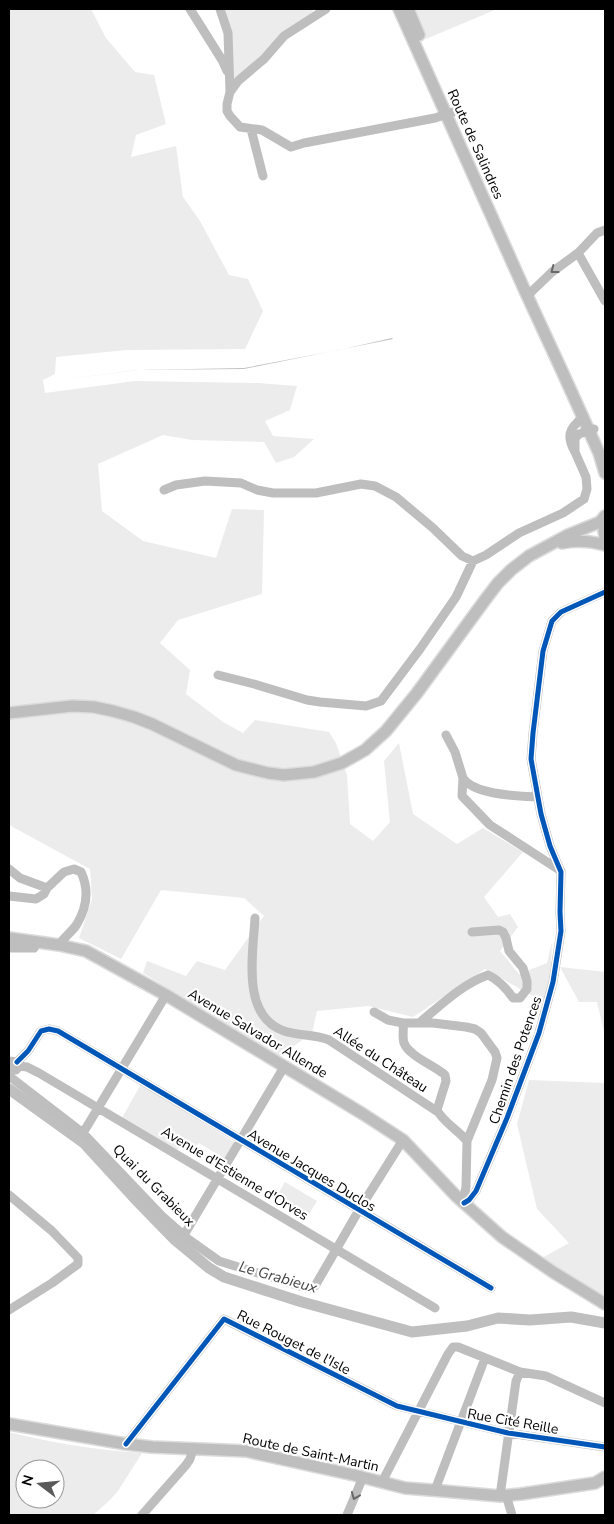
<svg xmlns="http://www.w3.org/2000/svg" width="614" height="1524" font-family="'Nunito Sans',sans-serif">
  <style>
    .green { fill: #ececec; fill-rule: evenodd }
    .water { fill: #bfbfbf }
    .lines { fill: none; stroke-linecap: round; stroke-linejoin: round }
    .river { stroke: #bfbfbf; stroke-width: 11 }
    .major-casing { stroke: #dbdbdb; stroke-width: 14 }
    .minor { stroke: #bebebe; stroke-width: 9 }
    .major { stroke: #bebebe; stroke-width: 11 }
    .cycleway-casing { stroke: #fff; stroke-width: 8 }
    .cycleway { stroke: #0057b8; stroke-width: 5 }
    .oneway { stroke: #686868 }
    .labels { text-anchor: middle; stroke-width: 4.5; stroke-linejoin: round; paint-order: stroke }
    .street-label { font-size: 14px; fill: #000; stroke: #fff }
    .water-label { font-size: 15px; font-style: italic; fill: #444; stroke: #fff }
  </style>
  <rect width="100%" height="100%" fill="#fff"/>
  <path class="green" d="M9,9h82l15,29 29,34 19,3 12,49 -30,11 -5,22 45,-11 7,51 17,24 29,54 19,4 15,32 -18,38 -118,1 -71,7 -1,17 -12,6 2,13 90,-12 123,2 39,3 -7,24 -25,11 8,15 41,3 -20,18 -18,6 -12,-21 -72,-2 -29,-5 -65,29 4,47 41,30 73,17 16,-49 32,1 -2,84 -84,26 -18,23 30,27 -4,24 37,28 20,11 12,-13 74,12 7,11 11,32 3,49 23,17 17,-19 -6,-61 15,-18 14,71 44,30 26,-16 40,24 -39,45 14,20 12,-3 8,13 -18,24 19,23 28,-11 5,-21 -1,23 -6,38 -60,-34 -72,48 -45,-11 -51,5 -5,22 -32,23 -137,-83 4,-12 39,15 11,-15 28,9 39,-54 -20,-18 -83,-8 -40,69 -42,-21 13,-39 -2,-30 -81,-44z
    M223,9h89l2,4 -77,64h-6z
    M415,9h82l-71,30z
    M560,967l45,5v327l-63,-41 27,-15 -32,-34 -20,-85 12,-44 75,3v-52l-7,-29h-18z
    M141,1084l93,58 -9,17 -26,-16 -2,3 -12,-7 -8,12 -55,-33z
    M285,1182l32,19 -9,15 -32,-19z
    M9,1432c43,11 88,18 133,21l-24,38 -8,9 -17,15h-84zM25,1469h30v30h-30z"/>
  <path class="water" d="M392,338l1,1 -149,30 -107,1 -92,12 -36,-14 36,14 93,-12 106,-2 95,-18z"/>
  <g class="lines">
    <path class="river" d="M9,1089l75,54 54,59 36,37 35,29 15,9 78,25 110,30 55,-6 31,-8 32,2 41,-3 34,6"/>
    <defs>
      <path id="major" d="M399,9l126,282 37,80 37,82 6,20
        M408,9l11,26
        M605,519l-1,12 1,7
        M562,543c15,-3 28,-2 43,2
        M9,713l63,-7 22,1 19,4 21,6 18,7 84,41 32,8 16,2 30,-3 28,-9 23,-13 21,-19 31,-38 68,-93 13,-17 13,-13 18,-14 39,-21 32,-13 5,-6
        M9,938l50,7 27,6 80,44 197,119 40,26 53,56 46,41 51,35 52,32
        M9,1424l117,20 26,3 94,4 108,24 51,13 38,3 57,5 21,-2 74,-11 10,-6"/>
    </defs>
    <use href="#major" class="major-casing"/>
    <path class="minor" d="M190,9l32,51 5,11
      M220,9l8,24 2,59
      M326,9l-42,27 -20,23 -26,22 -8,11 -3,12v7l3,5 10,11 22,3 29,17 13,-4 131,-25 18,-6
      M251,129l12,47
      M578,253l27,48
      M527,296l25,-24 26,-19 19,-20 8,-3
      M582,418c-13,11 -16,18 -7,34v-14l4,-4 15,-5
      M164,490l12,-5 29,-4 36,2 16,7 16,3h43l45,-9 14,2 21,11 37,31 29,28 11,5 13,-6 33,-22 44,-20 21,-14 3,-10 -1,-12 -11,-25
      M218,675l36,9 53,16 13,2 46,4 15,-5 39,-52 36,-52 17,-36
      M446,735l9,17 8,26 -1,18 28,29 71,46
      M463,778c11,17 55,18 74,19
      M9,869l11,9 27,10
      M9,896l27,3 8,-5 3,-6 17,-16 10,-3 7,3c8,17 6,35 -4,52 -5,8 -13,13 -18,21
      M255,918c-2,36 -14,98 29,113 15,5 31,3 45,9l109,72
      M9,948h25l2,-6
      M374,1012l14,8 15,3c1,7 -1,15 1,20 5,13 31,23 41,32l1,6 -9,29c5,11 22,21 30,31
      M403,1023h30l33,4 9,2 6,4 14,19 2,6 -5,22 -25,61 -1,46 -2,9v7
      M419,1023c21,-17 43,-39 69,-48 11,5 18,13 25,23h7l7,-9v-8l-4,-13 -14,-17 -3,-13 -3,-6 -4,-2 -27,2
      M9,1061l8,1 2,4 8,1 12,6 396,235
      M17,1062l11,-11 13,-20 8,-2 9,2 433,257
      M9,1069l7,1 3,-4
      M9,1076l74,57 80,84 25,22 31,22 87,27h6l3,-2 44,-76 44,-70
      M83,1133l83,-138
      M9,1195l43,36 26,27v6l-26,19 -43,27
      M464,1203l5,-3 7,-9 31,-73 32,-85 14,-51 8,-51 -1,-19 1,-40 -11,-26 -9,-32 -10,-55 2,-26 10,-82 9,-30 9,-9 44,-20
      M184,1235l100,-168
      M458,1347l62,25 26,4 59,27
      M126,1444l98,-125 173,87 111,27 97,14
      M382,1482l66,-128 5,-7h5
      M435,1490l50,-132
      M506,1495l6,20
      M500,1496l16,-115 4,-9
      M142,1515l44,-50 4,-6 3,-10
      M347,1515l16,-38"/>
    <use href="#major" class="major"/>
    <defs>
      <path id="cycleway" d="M17,1062l11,-11 13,-20 8,-2 9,2 433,257
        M464,1203l5,-3 7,-9 31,-73 32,-85 14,-51 8,-51 -1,-19 1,-40 -11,-26 -9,-32 -10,-55 2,-26 10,-82 9,-30 9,-9 44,-20
        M126,1444l98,-125 173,87 111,27 97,14"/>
    </defs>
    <use href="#cycleway" class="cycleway-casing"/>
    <use href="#cycleway" class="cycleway"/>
  </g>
  <defs><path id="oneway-chevron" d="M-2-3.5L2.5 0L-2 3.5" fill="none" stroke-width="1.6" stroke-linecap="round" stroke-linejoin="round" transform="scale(1.25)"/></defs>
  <g class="oneway">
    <use href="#oneway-chevron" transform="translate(554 270) rotate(143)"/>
    <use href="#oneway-chevron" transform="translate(355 1496) rotate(112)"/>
  </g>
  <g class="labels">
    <g class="street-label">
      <text transform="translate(476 144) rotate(66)" y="5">Route de Salindres</text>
      <text transform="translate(258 1033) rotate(31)" y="5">Avenue Salvador Allende</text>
      <text transform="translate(381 1059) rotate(33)" y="5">Allée du Château</text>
      <text transform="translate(515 1060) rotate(-71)" y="5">Chemin des Potences</text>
      <text transform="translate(312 1170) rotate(31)" y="5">Avenue Jacques Duclos</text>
      <text transform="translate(235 1173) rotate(31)" y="5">Avenue d'Estienne d'Orves</text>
      <text transform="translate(154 1185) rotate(45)" y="5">Quai du Grabieux</text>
      <text transform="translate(294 1342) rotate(27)" y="5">Rue Rouget de l'Isle</text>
      <text transform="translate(513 1421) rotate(10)" y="5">Rue Cité Reille</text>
      <text transform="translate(311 1452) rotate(12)" y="5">Route de Saint-Martin</text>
    </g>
    <g class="water-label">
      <text transform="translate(278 1277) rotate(16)" y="5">Le Grabieux</text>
    </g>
  </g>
  <rect width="614" height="1524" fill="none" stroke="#000000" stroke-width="20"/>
  <g transform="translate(40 1484) rotate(286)"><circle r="24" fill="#ffffff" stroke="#999999"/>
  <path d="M0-4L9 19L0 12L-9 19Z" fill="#595959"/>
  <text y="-8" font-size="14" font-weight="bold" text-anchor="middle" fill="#000000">N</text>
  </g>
</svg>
